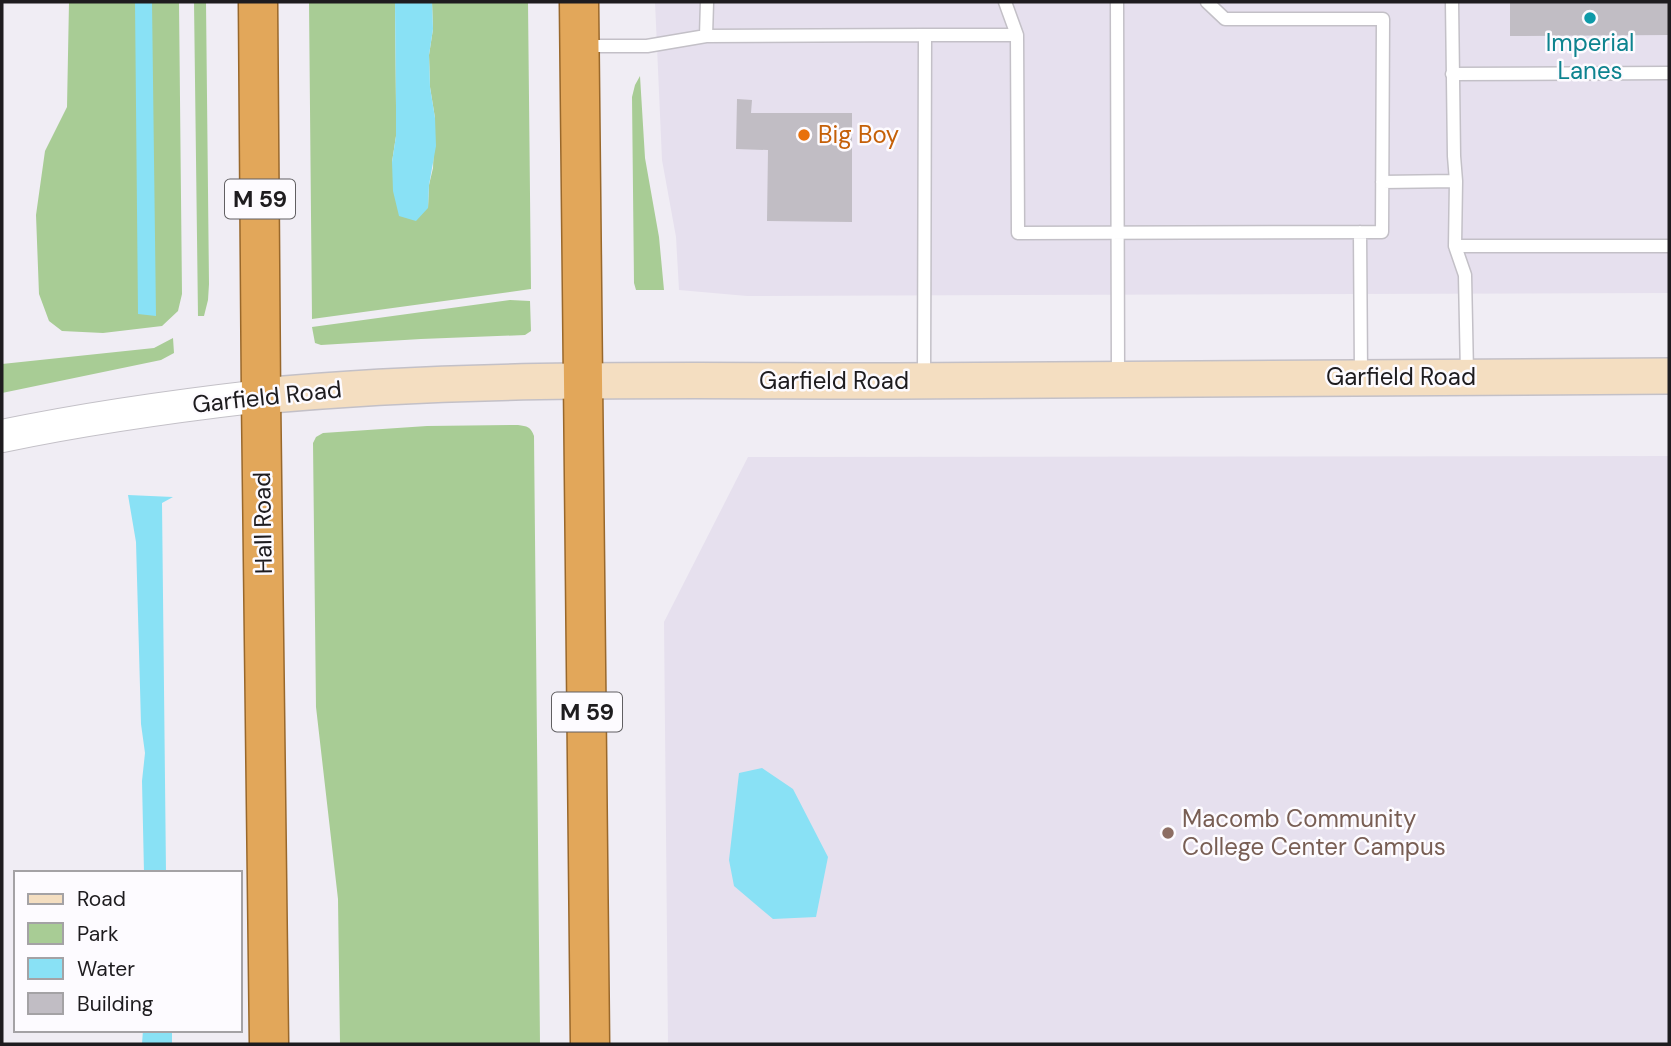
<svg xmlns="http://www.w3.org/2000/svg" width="1671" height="1046" font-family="'DM Sans',sans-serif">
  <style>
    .built { fill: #e6e0ee }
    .green { fill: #a8cc95 }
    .water { fill: #89e1f5 }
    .building { fill: #c1bdc4 }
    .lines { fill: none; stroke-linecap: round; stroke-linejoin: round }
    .service-casing { stroke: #c3c0c7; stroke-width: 15 }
    .tertiary-casing { stroke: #c3c0c7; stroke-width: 34 }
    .secondary-casing { stroke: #c3c0c7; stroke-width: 38 }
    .trunk-casing { stroke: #99682b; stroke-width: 41 }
    .service { stroke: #fff; stroke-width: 12 }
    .tertiary { stroke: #fff; stroke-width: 32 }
    .secondary { stroke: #f4dec1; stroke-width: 35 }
    .trunk { stroke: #e2a75a; stroke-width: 38 }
    .culture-dot { fill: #0f9aa8; stroke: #fdfbff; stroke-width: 2.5 }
    .food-dot { fill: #e8710a; stroke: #fdfbff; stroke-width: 2.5 }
    .education-dot { fill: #8d6e63; stroke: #fdfbff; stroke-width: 2.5 }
    .labels { text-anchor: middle; stroke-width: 5; stroke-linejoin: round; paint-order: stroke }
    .shield { fill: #fdfbff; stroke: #615f62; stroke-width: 2 }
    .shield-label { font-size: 23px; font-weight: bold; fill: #1e1c1f }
    .culture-label { font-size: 24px; fill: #0d838f; stroke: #fdfbff }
    .food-label { font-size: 24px; fill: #c56008; stroke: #fdfbff; text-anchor: start }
    .street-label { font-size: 24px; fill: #1e1c1f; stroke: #fdfbff }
    .education-label { font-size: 24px; fill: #785e54; stroke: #fdfbff; text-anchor: start }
  </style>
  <rect width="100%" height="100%" fill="#f0edf4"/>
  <path class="built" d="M655,2h1014v291l-922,3 -68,-6 -3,-53 -14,-77z
    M1669,456v588h-1001l-4,-422 84,-165z"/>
  <path class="green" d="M69,2h110l3,292 -4,17 -16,15 -59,7 -41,-2 -13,-10 -10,-27 -3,-79 9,-64 22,-44z
    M194,2h12l3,282 -1,16 -4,16h-6z
    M309,2h86l1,104v30l-4,26 36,46 1,-23 4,-17 2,-50 -5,-31 -1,-32 4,-26 -1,-27h96l3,287 -219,30z
    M640,76l5,82 14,79 5,53h-28l-2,-7 -2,-186 3,-12z
    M510,300l20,1 1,30 -6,4 -104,4 -100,6 -6,-2 -3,-16z
    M173,338l1,15 -13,7 -159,33v-29l152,-16z
    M518,425c9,1 13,2 16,11l6,608h-200l-2,-145 -22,-192 -3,-264 3,-6 7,-4 104,-7z"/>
  <path class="water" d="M135,2h17l4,314 -18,-2z
    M395,2h37l1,27 -4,26 1,32 5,31 1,28 -7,39 -1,23 -12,13 -17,-5 -6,-25 -1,-29 4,-26v-30z
    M128,495l45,2 -11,6 4,370h-22l-2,-92 3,-28 -4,-29 -5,-182z
    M762,768l31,21 35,68 -12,60 -43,2 -39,-33 -5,-26 10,-87z
    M143,1030h29v14h-30z"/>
  <path class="building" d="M1510,2h159v33l-159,1z
    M737,99l15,1 -1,13h101v109l-85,-1 1,-71 -32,-1z"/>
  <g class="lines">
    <defs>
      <path id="service" d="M1117,2l1,376
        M1452,2l2,154 2,25 -1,65 10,29 2,99
        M925,35h92l-12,-33
        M1017,35l1,198 364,-1 1,-213h-158l-18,-17
        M706,36l1,-34
        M582,46h65l59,-10 219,-1 -1,345
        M1452,74l217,-1
        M1382,182l74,-1
        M1360,232l1,142
        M1455,246h214"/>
      <path id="tertiary" d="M2,436c86,-18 172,-30 259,-40"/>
      <path id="secondary" d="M261,396c209,-20 419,-15 629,-15 260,-1 520,-4 779,-5"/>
      <path id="trunk" d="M258,2l3,394 8,648
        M579,2l11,1042"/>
    </defs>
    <use href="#service" class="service-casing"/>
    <use href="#tertiary" class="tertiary-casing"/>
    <use href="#secondary" class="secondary-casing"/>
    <use href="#trunk" class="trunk-casing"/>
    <use href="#service" class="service"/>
    <use href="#tertiary" class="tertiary"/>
    <use href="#secondary" class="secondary"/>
    <use href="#trunk" class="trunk"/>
  </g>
  <circle class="culture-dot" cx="1590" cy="18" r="7"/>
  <circle class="food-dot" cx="804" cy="135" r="7"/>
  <circle class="education-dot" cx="1168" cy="833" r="7"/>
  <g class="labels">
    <g class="shield">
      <rect x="225" y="179.5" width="70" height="39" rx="5"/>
      <rect x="552" y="692.5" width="70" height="39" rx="5"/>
    </g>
    <g class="shield-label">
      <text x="260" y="207">M 59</text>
      <text x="587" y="720">M 59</text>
    </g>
    <g class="culture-label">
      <text x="1590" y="51">Imperial<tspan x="1590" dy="28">Lanes</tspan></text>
    </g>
    <g class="food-label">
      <text x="818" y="143">Big Boy</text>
    </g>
    <g class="street-label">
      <text x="1401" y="385">Garfield Road</text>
      <text x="834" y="389">Garfield Road</text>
      <text transform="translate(267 397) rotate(-6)" y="8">Garfield Road</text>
      <text transform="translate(263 523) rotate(-91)" y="8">Hall Road</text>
    </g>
    <g class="education-label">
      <text x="1182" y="827">Macomb Community<tspan x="1182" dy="28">College Center Campus</tspan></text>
    </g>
  </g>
  <rect width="1671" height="1046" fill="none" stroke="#1e1c1f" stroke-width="7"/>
  <rect x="14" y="871" width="228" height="161" fill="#fdfbff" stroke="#a4a2a5" stroke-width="2"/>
  <rect x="28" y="894" width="35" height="10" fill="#f4dec1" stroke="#a4a2a5" stroke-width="2"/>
  <text x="77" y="906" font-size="21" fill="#1e1c1f">Road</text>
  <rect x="28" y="923" width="35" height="21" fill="#a8cc95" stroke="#a4a2a5" stroke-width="2"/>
  <text x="77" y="941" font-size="21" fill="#1e1c1f">Park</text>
  <rect x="28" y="958" width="35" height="21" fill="#89e1f5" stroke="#a4a2a5" stroke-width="2"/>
  <text x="77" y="976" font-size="21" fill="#1e1c1f">Water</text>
  <rect x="28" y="993" width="35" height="21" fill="#c1bdc4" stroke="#a4a2a5" stroke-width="2"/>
  <text x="77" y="1011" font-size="21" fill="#1e1c1f">Building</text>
</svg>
